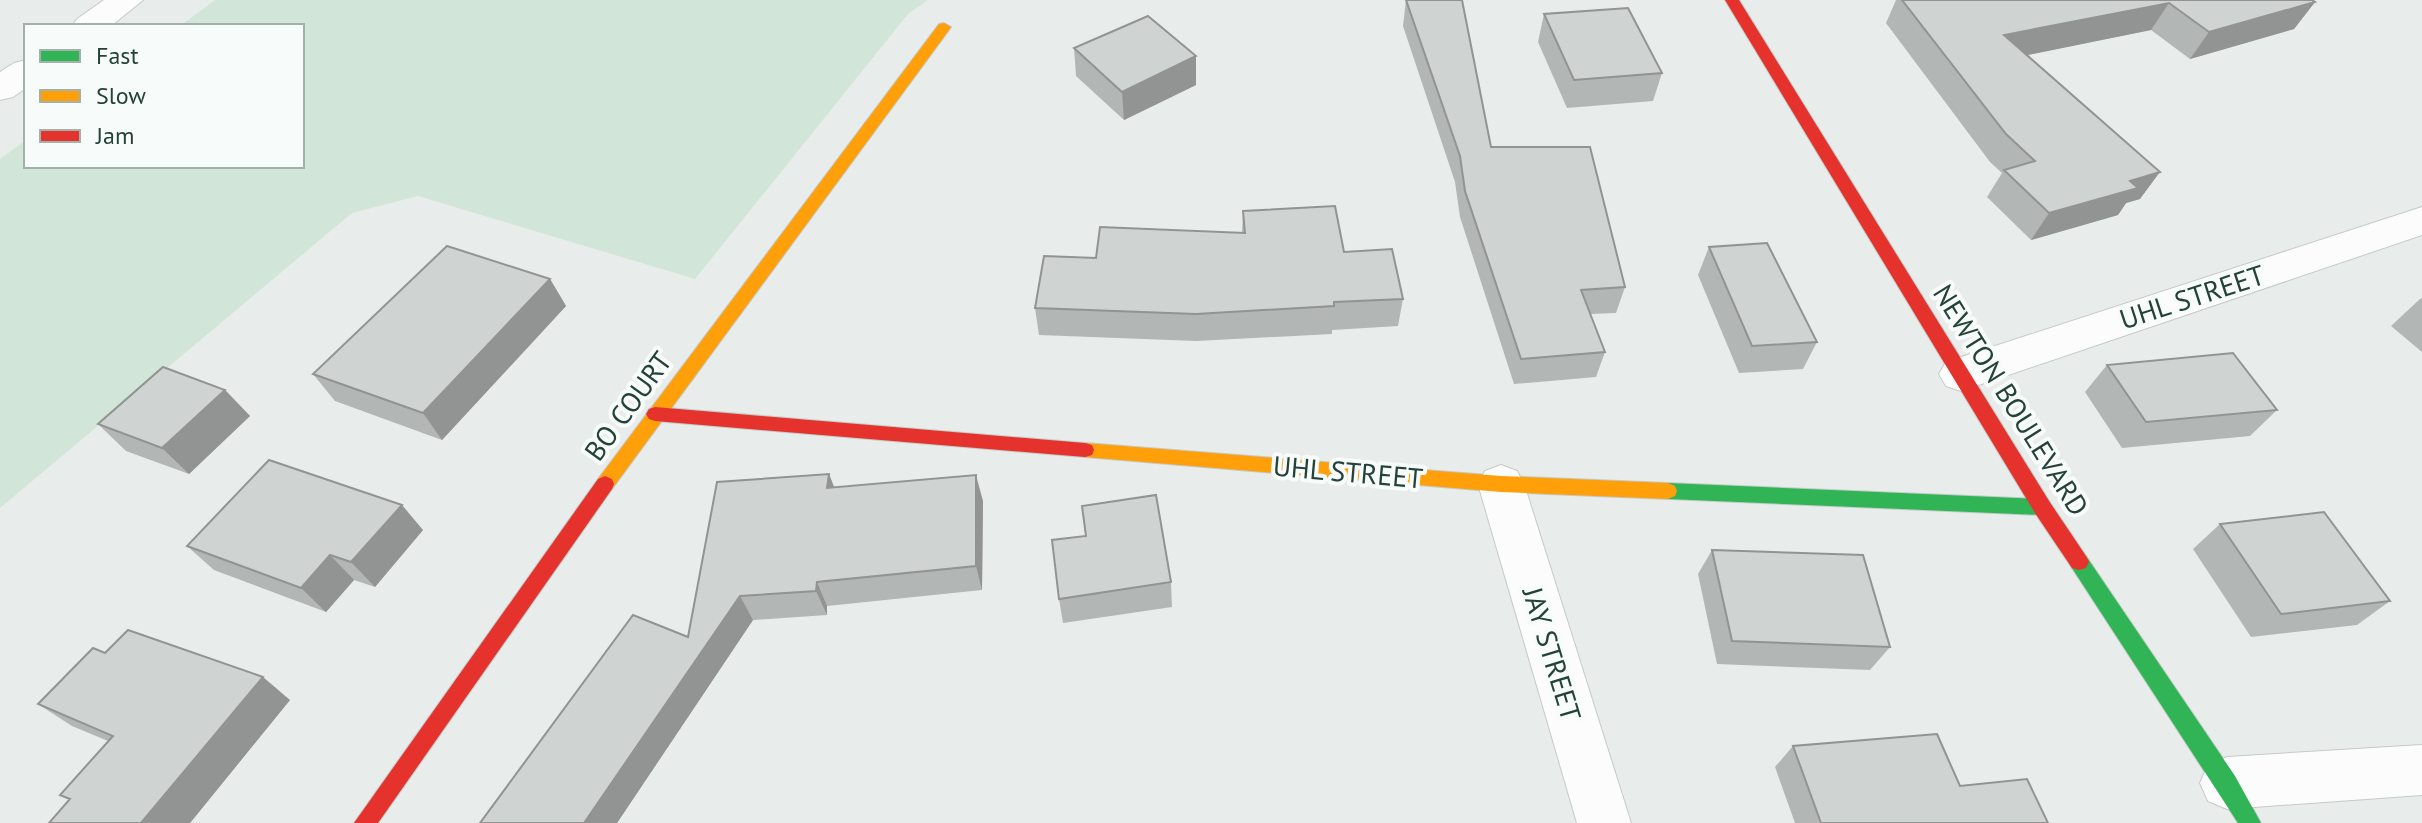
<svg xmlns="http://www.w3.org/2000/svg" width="2422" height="823" font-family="'PT Sans',sans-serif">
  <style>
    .green { fill: #d1e6d8 }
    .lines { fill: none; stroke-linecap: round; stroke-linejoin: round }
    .street-casing { stroke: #c5cac8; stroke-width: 2 }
    .fast-casing { stroke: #c3cbc8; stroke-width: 2 }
    .slow-casing { stroke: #c3cbc8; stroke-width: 2 }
    .jam-casing { stroke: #c3cbc8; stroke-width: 2 }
    .street { fill: #fcfcfc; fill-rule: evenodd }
    .fast { fill: #30b455; fill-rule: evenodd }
    .slow { fill: #ff9f0a; fill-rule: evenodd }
    .jam { fill: #e5322d; fill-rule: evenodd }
    .wall { fill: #b2b6b5 }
    .shaded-wall { fill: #919493 }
    .building { fill: #cfd4d2; stroke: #919493; stroke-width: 2 }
    .labels { text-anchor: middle; stroke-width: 8; stroke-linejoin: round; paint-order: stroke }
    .street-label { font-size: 28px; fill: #24423a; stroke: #f7fbf9 }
  </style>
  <rect width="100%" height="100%" fill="#e8edeb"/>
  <path class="green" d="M215,0h713l-20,14 -213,265 -277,-83 -66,17 -352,295v-349l26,-19v26h276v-140h-122z"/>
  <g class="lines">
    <defs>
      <path id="street" d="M104,0h39l-32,26h-39l5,-7z
        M26,60v28l-13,9 -13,3v-28l14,-9z
        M2422,207v28l-461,156 -15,-5 -7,-12 7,-12z
        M1501,465l16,6 7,13 107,339h-54l-99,-339 7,-13z
        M2422,745v50l-195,14 -19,-8 -8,-18 8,-18 19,-8z"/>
      <path id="fast" d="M1668,483l374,16 7,2 2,6 -2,6 -7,2 -374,-16 -7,-3 -2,-5 2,-5z
        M2079,554l7,2 149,220 26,47h-23l-166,-255 -3,-6 3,-6z"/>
      <path id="slow" d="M944,23l7,4 -2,3 -337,459 -7,3 -7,-3 -2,-5 2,-5 341,-455z
        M1085,443l416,33 167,7 7,3 2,5 -2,5 -7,3 -167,-7 -416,-35 -7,-2 -2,-5 2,-5z"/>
      <path id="jam" d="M1725,0h14l310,501 37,55 3,6 -3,6 -7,2 -7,-2 -37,-55z
        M655,407l430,36 7,2 2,5 -2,5 -7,2 -430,-36 -6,-2 -3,-5 3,-5z
        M605,476l7,3 2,5 -2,5 -234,334h-24l244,-344z"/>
    </defs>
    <use href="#street" class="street-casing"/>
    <use href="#fast" class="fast-casing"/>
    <use href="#slow" class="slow-casing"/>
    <use href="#jam" class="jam-casing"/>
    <use href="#street" class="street"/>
    <use href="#fast" class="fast"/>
    <use href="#slow" class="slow"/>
    <use href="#jam" class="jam"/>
  </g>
  <path class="wall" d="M1406,0l85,147 134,140 -9,26 -26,1 15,38 -9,25 -82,7 -54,-167 -5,-35 -52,-156z
    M1896,0h6l413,2 -21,27 -104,30 -39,-29 -125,25 114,144 -14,4 -8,12 -87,25 -44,-43 15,-24 -12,-11 -104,-139z
    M1544,14l118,59 -9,28 -86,7 -29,-66z
    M1074,48l122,37 -72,35 -48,-44z
    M1243,211l101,41 59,47 -5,27 -66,4v4l-136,7 -157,-6 -4,-27 61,-50 146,-25z
    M1709,247l108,95 -14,27 -64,4 -41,-98z
    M550,279l16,27 -124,134 -107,-39 -22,-27z
    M2422,298v54l-31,-26 29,-27z
    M2107,365l170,45 -27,26 -128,12 -37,-56z
    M225,390l25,26 -61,58 -63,-23 -28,-27z
    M829,474l5,13 149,14 -1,89 -155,16v9l-74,5 -136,203h-137l208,-186z
    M2220,524l170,77 -33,24 -106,12 -58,-88z
    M423,530l-48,57 -21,-7 -28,32 -112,-42 -27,-24z
    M1712,550l178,97 -20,23 -153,-6 -19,-90z
    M1171,582l1,25 -109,16 -4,-24z
    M105,653l185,47 -100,123h-141l20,-23 -9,-5 48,-54 -36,-15 -34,-22z
    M1793,746l255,77h-253l-20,-56z"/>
  <path class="shaded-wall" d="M2315,2l-21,27 -104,30 19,-27z
    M2169,3l-18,27 -162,33 15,-28z
    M1196,56v29l-72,35 -2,-28z
    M2160,172l-20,27 -14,4 -8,12 -87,25 18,-27 81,-32z
    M550,279l16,27 -124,134 -19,-27z
    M225,390l25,26 -61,58 -27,-26z
    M829,474l10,26 -12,-12z
    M976,475l7,26 -1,89 -6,-24z
    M402,505l21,25 -48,57 -24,-25z
    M330,555l24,25 -28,32 -25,-24z
    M817,582l10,24v9l-11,-24z
    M740,596l13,24 -136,203h-33z
    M263,677l27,23 -100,123h-49z"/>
  <path class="building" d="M1406,0h56l29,147h99l35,140 -44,3 24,62 -84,7 -56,-168 -5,-35z
    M1902,0h410l3,2 -106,30 -40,-29 -165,32 156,137 -30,9 8,7 -89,25 -45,-43 31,-9 -29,-27z
    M1628,8l34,65 -88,7 -30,-66z
    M1148,16l48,40 -74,36 -48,-44z
    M1335,206l9,46 48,-3 11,50 -69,3v4l-138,8 -161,-6 9,-52 52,2 4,-31 145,6 -2,-22z
    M1767,243l50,99 -65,4 -43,-99z
    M447,246l103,33 -127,134 -110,-39z
    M2233,353l44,57 -131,12 -39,-57z
    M163,367l62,23 -63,58 -64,-24z
    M269,460l133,45 -51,57 -21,-7 -29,33 -114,-42z
    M829,474l-2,14 149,-13v91l-159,16 -1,9 -76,5 -156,227h-104l153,-208 55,22 29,-155z
    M1156,495l15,87 -112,17 -7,-59 34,-4 -4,-30z
    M2324,512l66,89 -109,13 -61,-90z
    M1712,550l151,5 27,92 -158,-6z
    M128,630l135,47 -122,146h-92l21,-24 -10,-4 53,-59 -75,-32 55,-56 12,5z
    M1937,734l23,52 67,-7 21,44h-227l-28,-77z"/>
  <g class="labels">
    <g class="street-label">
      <text transform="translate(2192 297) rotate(-18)" y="10">UHL STREET</text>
      <text transform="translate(2011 400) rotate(58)" y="10">NEWTON BOULEVARD</text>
      <text transform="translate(628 406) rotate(-54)" y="10">BO COURT</text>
      <text transform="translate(1348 472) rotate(5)" y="10">UHL STREET</text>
      <text transform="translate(1552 654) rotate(73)" y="10">JAY STREET</text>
    </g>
  </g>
  <rect x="24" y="24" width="280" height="144" fill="#f7fbf9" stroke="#a3b1ad" stroke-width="2"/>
  <rect x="40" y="50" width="40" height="12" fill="#30b455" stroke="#a3b1ad" stroke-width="2"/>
  <text x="96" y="64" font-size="24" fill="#24423a">Fast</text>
  <rect x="40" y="90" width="40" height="12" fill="#ff9f0a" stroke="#a3b1ad" stroke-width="2"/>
  <text x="96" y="104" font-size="24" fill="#24423a">Slow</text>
  <rect x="40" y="130" width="40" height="12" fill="#e5322d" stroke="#a3b1ad" stroke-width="2"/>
  <text x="96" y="144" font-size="24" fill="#24423a">Jam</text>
</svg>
